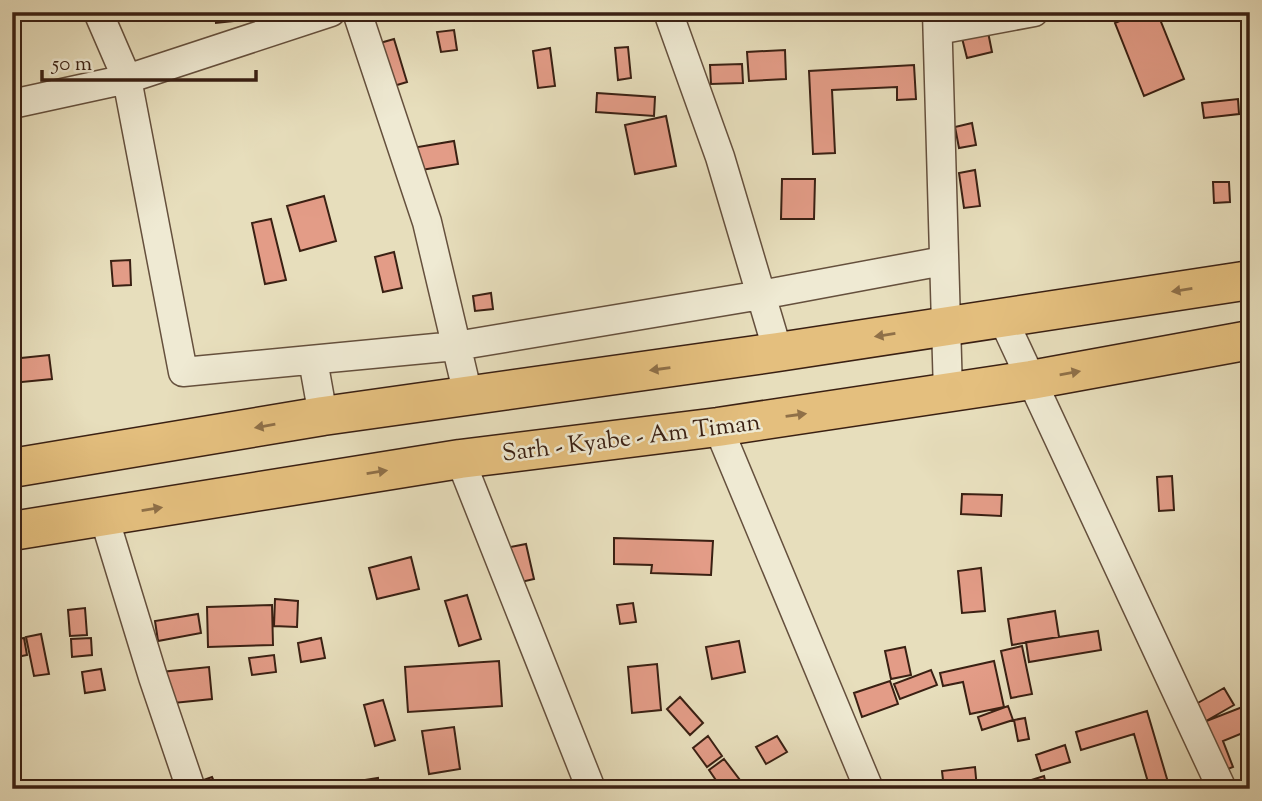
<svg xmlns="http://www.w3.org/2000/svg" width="1262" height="801" font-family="'Sorts Mill Goudy',serif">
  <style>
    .building { fill: #e39c87; stroke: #3a2013; stroke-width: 2 }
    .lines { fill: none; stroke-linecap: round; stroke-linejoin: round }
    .street-casing { stroke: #65503d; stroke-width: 31 }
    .highway-casing { stroke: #3a2013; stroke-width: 41 }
    .street { stroke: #efead3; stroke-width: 28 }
    .highway { stroke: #e4bf7e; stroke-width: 38 }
    .oneway { fill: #8f7048 }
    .labels { text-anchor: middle; stroke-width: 5; stroke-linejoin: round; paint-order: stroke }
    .street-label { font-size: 24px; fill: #3a2013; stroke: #efead3 }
  </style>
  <rect width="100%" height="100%" fill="#e7debc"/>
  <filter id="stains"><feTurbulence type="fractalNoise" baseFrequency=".00286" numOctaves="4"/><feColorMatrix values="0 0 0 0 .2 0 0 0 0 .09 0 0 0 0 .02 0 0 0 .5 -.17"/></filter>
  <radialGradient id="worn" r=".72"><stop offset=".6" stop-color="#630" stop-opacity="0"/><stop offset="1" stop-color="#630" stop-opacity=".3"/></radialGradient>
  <path class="building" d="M155,12h31v4z
    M215,12h17l1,9 -17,2z
    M878,12h19v3l-19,-1z
    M1140,12h17l27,67 -40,17 -29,-73z
    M454,30l3,20 -16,2 -4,-20z
    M988,32l4,20 -25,6 -5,-20z
    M394,39l13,43 -20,6 -14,-43z
    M628,47l3,31 -13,2 -3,-32z
    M550,48l5,38 -17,2 -5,-37z
    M1250,49v35l-8,-2z
    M785,50l1,29 -37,2 -2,-29z
    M742,64l1,19 -32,1 -1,-19z
    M914,65l2,34 -19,1v-13l-65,3 3,63 -22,1 -4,-83z
    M597,93l58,4 -1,19 -58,-4z
    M1238,99l1,15 -35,4 -2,-15z
    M666,116l10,50 -41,8 -10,-49z
    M972,123l4,22 -17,3 -4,-21z
    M454,141l4,23 -49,8 -3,-23z
    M975,170l5,36 -16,2 -5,-35z
    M782,179h33l-1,40h-33z
    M1213,182h16l1,20 -16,1z
    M324,196l12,45 -36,10 -13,-45z
    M271,219l15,61 -21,4 -13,-61z
    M394,252l8,36 -19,4 -8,-35z
    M130,260l1,25 -18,1 -2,-25z
    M491,293l2,16 -18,2 -2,-15z
    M49,355l3,24 -40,4v-24z
    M1172,476l2,34 -15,1 -2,-34z
    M962,494l40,1 -1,21 -40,-2z
    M614,538l99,3 -2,34 -60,-2 1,-8 -38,-1z
    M526,544l8,35 -30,7 -8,-36z
    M411,557l8,32 -42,10 -8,-31z
    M981,568l4,43 -23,2 -4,-42z
    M467,595l14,44 -22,7 -14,-45z
    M275,599l23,2 -1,26 -23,-1z
    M633,603l3,19 -16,2 -3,-19z
    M272,605l1,40 -65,2 -1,-40z
    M85,608l2,27 -17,1 -2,-26z
    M1055,611l4,26 -47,8 -4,-26z
    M198,614l3,19 -43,8 -3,-20z
    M1098,631l3,19 -72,12 -3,-20z
    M41,634l8,40 -15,2 -8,-39z
    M24,638l3,17 -15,3v-18z
    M91,638l1,17 -20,2 -1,-18z
    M321,638l4,20 -24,4 -3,-19z
    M739,641l6,31 -33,7 -6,-32z
    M1022,646l10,48 -21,4 -10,-47z
    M905,647l6,28 -20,4 -6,-28z
    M274,655l2,17 -24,3 -3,-17z
    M499,661l3,45 -94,6 -3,-45z
    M994,661l10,46 -34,7 -7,-32 -20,4 -3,-13z
    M657,664l4,46 -29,3 -4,-46z
    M209,667l3,32 -48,5 -3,-32z
    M101,669l4,21 -20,3 -3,-21z
    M931,670l6,15 -37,14 -6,-15z
    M890,681l8,23 -36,13 -8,-24z
    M1224,688l10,17 -42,24 -10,-17z
    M680,697l23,26 -13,12 -23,-26z
    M383,700l12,40 -20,6 -11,-41z
    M1250,704v26l-27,11 10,26 -23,9 -19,-49z
    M1008,706l5,14 -31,10 -4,-13z
    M1147,711l23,78h-20l-16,-55 -53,16 -5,-18z
    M1025,718l4,21 -11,2 -4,-21z
    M454,727l6,42 -31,5 -7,-43z
    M708,736l14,20 -15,11 -14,-19z
    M777,736l10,16 -21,12 -10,-17z
    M1065,745l5,17 -29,9 -5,-16z
    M724,759l22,29 -1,1h-23l-13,-19z
    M975,767l2,22h-33l-2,-18z
    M1044,776l3,13h-44z
    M212,777l5,12h-23l-2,-5z
    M378,778l1,11h-20l-1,-8z
    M1101,781l2,8h-23z"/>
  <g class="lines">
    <defs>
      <path id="street" d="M98,12l29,67 56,293 273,-26 305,-51 182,-34
        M357,12l70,210 41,173
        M668,12l52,145 58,195
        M937,12l11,381
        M938,30l96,-18
        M12,104l115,-25 204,-67
        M1002,317l220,472
        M313,360l10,56
        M718,427l151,362
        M460,459l131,330
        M104,517l49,160 38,112"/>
      <path id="highway" d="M12,468l311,-52 455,-64 472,-72
        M12,531l448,-72 258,-32 313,-47 219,-40"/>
    </defs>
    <use href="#street" class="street-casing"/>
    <use href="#highway" class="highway-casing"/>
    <use href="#street" class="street"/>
    <use href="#highway" class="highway"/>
  </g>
  <defs><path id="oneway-solid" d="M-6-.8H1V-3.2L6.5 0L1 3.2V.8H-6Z" transform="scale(1.75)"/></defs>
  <g class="oneway">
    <use href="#oneway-solid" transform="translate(1182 290) rotate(171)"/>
    <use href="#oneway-solid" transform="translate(885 335) rotate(171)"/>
    <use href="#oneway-solid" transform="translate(660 369) rotate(172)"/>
    <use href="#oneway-solid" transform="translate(1070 373) rotate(-10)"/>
    <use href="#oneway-solid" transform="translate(796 415) rotate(-8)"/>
    <use href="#oneway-solid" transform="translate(265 426) rotate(170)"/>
    <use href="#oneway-solid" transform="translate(377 472) rotate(-9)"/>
    <use href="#oneway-solid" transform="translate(152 509) rotate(-9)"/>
  </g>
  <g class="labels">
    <g class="street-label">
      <text transform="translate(631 437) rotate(-7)" y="8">Sarh - Kyabe - Am Timan</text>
    </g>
  </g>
  <rect width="1262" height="801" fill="none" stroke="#e7debc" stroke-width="42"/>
  <rect x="14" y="14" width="1234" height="773" fill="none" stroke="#3a2013" stroke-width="3.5"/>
  <rect x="21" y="21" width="1220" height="759" fill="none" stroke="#3a2013" stroke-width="2"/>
  <path d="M42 70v10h214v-10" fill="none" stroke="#3a2013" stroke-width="3.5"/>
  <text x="52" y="70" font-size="21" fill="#3a2013" stroke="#efead3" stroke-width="5" paint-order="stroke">50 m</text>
  <rect width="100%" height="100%" filter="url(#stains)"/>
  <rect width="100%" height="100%" fill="url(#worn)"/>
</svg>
